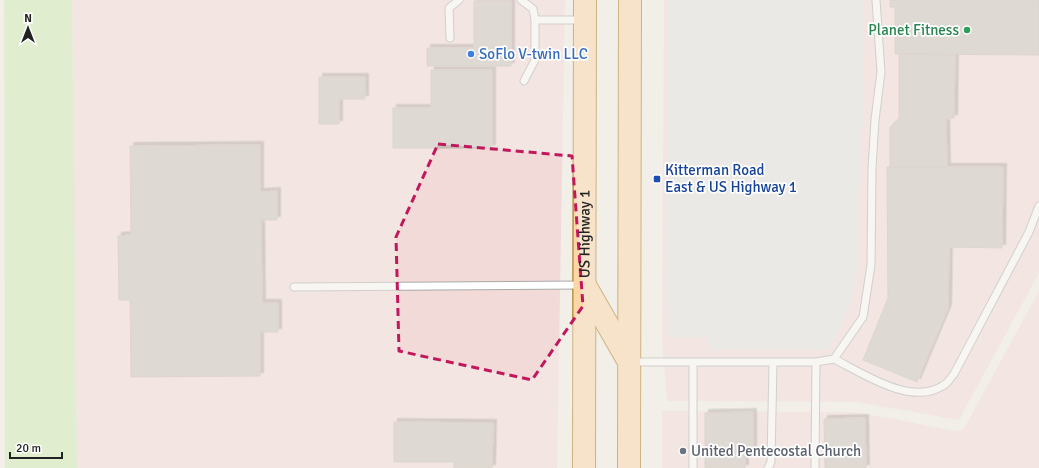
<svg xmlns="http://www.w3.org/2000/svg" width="1039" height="468" font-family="Signika,sans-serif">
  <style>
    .commercial { fill: #f2dad9 }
    .grass { fill: #cdebb0 }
    .parking { fill: #e2e2e2 }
    .building { fill: #c7bfb8; stroke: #c4b6ab; filter: url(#shadow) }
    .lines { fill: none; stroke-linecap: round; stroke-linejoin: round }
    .lane-casing { stroke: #a9a9a9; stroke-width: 9 }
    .primary-casing { stroke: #a06b00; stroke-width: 24 }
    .lane { stroke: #fff; stroke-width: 7 }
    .primary { stroke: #fcd6a4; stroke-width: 22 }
    .marked { fill: none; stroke: #c2185b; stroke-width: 3; stroke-dasharray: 8 5; stroke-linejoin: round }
    .leisure-dot { fill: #2e9e5b; stroke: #fff; stroke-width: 1.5 }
    .shop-dot { fill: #3f7fe0; stroke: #fff; stroke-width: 1.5 }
    .transit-dot { fill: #1a4fb4; stroke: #fff; stroke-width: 1.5 }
    .worship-dot { fill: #6b7280; stroke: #fff; stroke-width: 1.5 }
    .labels { text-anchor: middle; stroke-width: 3.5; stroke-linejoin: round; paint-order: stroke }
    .leisure-label { font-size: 15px; fill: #27864d; stroke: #fff; text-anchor: end }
    .shop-label { font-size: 15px; fill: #366cbe; stroke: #fff; text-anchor: start }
    .transit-label { font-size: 15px; fill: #164399; stroke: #fff; text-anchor: start }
    .street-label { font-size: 15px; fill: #222; stroke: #fff }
    .worship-label { font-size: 15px; fill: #5b616d; stroke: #fff; text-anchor: start }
  </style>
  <defs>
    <filter id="shadow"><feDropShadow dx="3.5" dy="-3.5" stdDeviation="0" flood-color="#0004"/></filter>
  </defs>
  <rect width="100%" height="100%" fill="#f2efe9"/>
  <path class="commercial" d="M72,0h493l-8,468h-480z
    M664,0h375v273l-80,147 -103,-18 -189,-1 -5,-60z
    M1039,291v177h-377v-58l5,1 188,1 102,19 6,-1z"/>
  <path class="grass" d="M4,0h68l5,468h-72z"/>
  <path class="parking" d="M667,0h196l1,85 -8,204 -17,42 -11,19h-117l-6,-13h-38z"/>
  <path class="building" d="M890,0h149v55l-144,-1v-47h-5z
    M474,1h37v65h-84v-18h47z
    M899,54l56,1 -1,63 -8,1 1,48h-57v-40l9,-8z
    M431,70h61v78h-99v-40h38z
    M319,77h46v22h-26v25h-20z
    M260,145v47l17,-1v29h-16l1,83h16v29h-18v44l-129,1 -1,-77h-11l-1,-64 13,-1 -1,-89z
    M887,167h116l-1,81 -53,-1 -1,61 -31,74 -54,-22 25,-62z
    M753,412v43h-8v13h-40v-55z
    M865,418l1,50h-41l-1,-49z
    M394,422l99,1 -1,45h-38v-6h-60z"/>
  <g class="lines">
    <defs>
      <path id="lane" d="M521,0l12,9 2,11
        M450,38l-1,-30 10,-8
        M524,81l11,-21v-40h48
        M294,287l289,-2
        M834,359c30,15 78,48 110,26 4,-2 7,-8 10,-11l75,-142 10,-26
        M632,362h184l18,-3 29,-42 8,-52 1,-97 3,-48 6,-48 -5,-72
        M693,468v-106
        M768,468l3,-6 2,-100
        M815,468l1,-106"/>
      <g id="primary">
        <path d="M586,287l43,75"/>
        <path id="s1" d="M584,468l1,-468"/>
        <path d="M629,468l1,-468"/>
      </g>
    </defs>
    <use href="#lane" class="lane-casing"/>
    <use href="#primary" class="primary-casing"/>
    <use href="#lane" class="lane"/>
    <use href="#primary" class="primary"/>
  </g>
  <path d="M0 0H1039V468H0ZM438,144l134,12 11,150 -51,74 -133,-29 -3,-114z" fill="#f2efe9" fill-opacity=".55" fill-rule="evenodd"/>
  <path class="marked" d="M438,144l134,12 11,150 -51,74 -133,-29 -3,-114z"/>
  <circle class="leisure-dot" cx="967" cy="30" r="4"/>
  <circle class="shop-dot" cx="471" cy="54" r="4"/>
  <rect class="transit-dot" x="653" y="175" width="8" height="8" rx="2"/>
  <circle class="worship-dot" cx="683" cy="451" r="4"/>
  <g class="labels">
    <g class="leisure-label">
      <text x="959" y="35">Planet Fitness</text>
    </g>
    <g class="shop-label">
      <text x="479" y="59">SoFlo V-twin LLC</text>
    </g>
    <g class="transit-label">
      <text x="665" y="175">Kitterman Road<tspan x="665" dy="17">East &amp; US Highway 1</tspan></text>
    </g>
    <g class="street-label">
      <text dy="5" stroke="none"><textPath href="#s1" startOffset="234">US Highway 1</textPath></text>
    </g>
    <g class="worship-label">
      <text x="691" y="456">United Pentecostal Church</text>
    </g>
  </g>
  <g transform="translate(28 28)" stroke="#ffffff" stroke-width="3" paint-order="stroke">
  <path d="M0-3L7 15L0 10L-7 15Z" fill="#222222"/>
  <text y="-6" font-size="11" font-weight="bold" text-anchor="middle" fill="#222222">N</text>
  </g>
  <path d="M10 452v6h52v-6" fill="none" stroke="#222222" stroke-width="2"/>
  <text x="16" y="452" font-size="12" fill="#222222" stroke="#ffffff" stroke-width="3" paint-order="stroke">20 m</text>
</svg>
